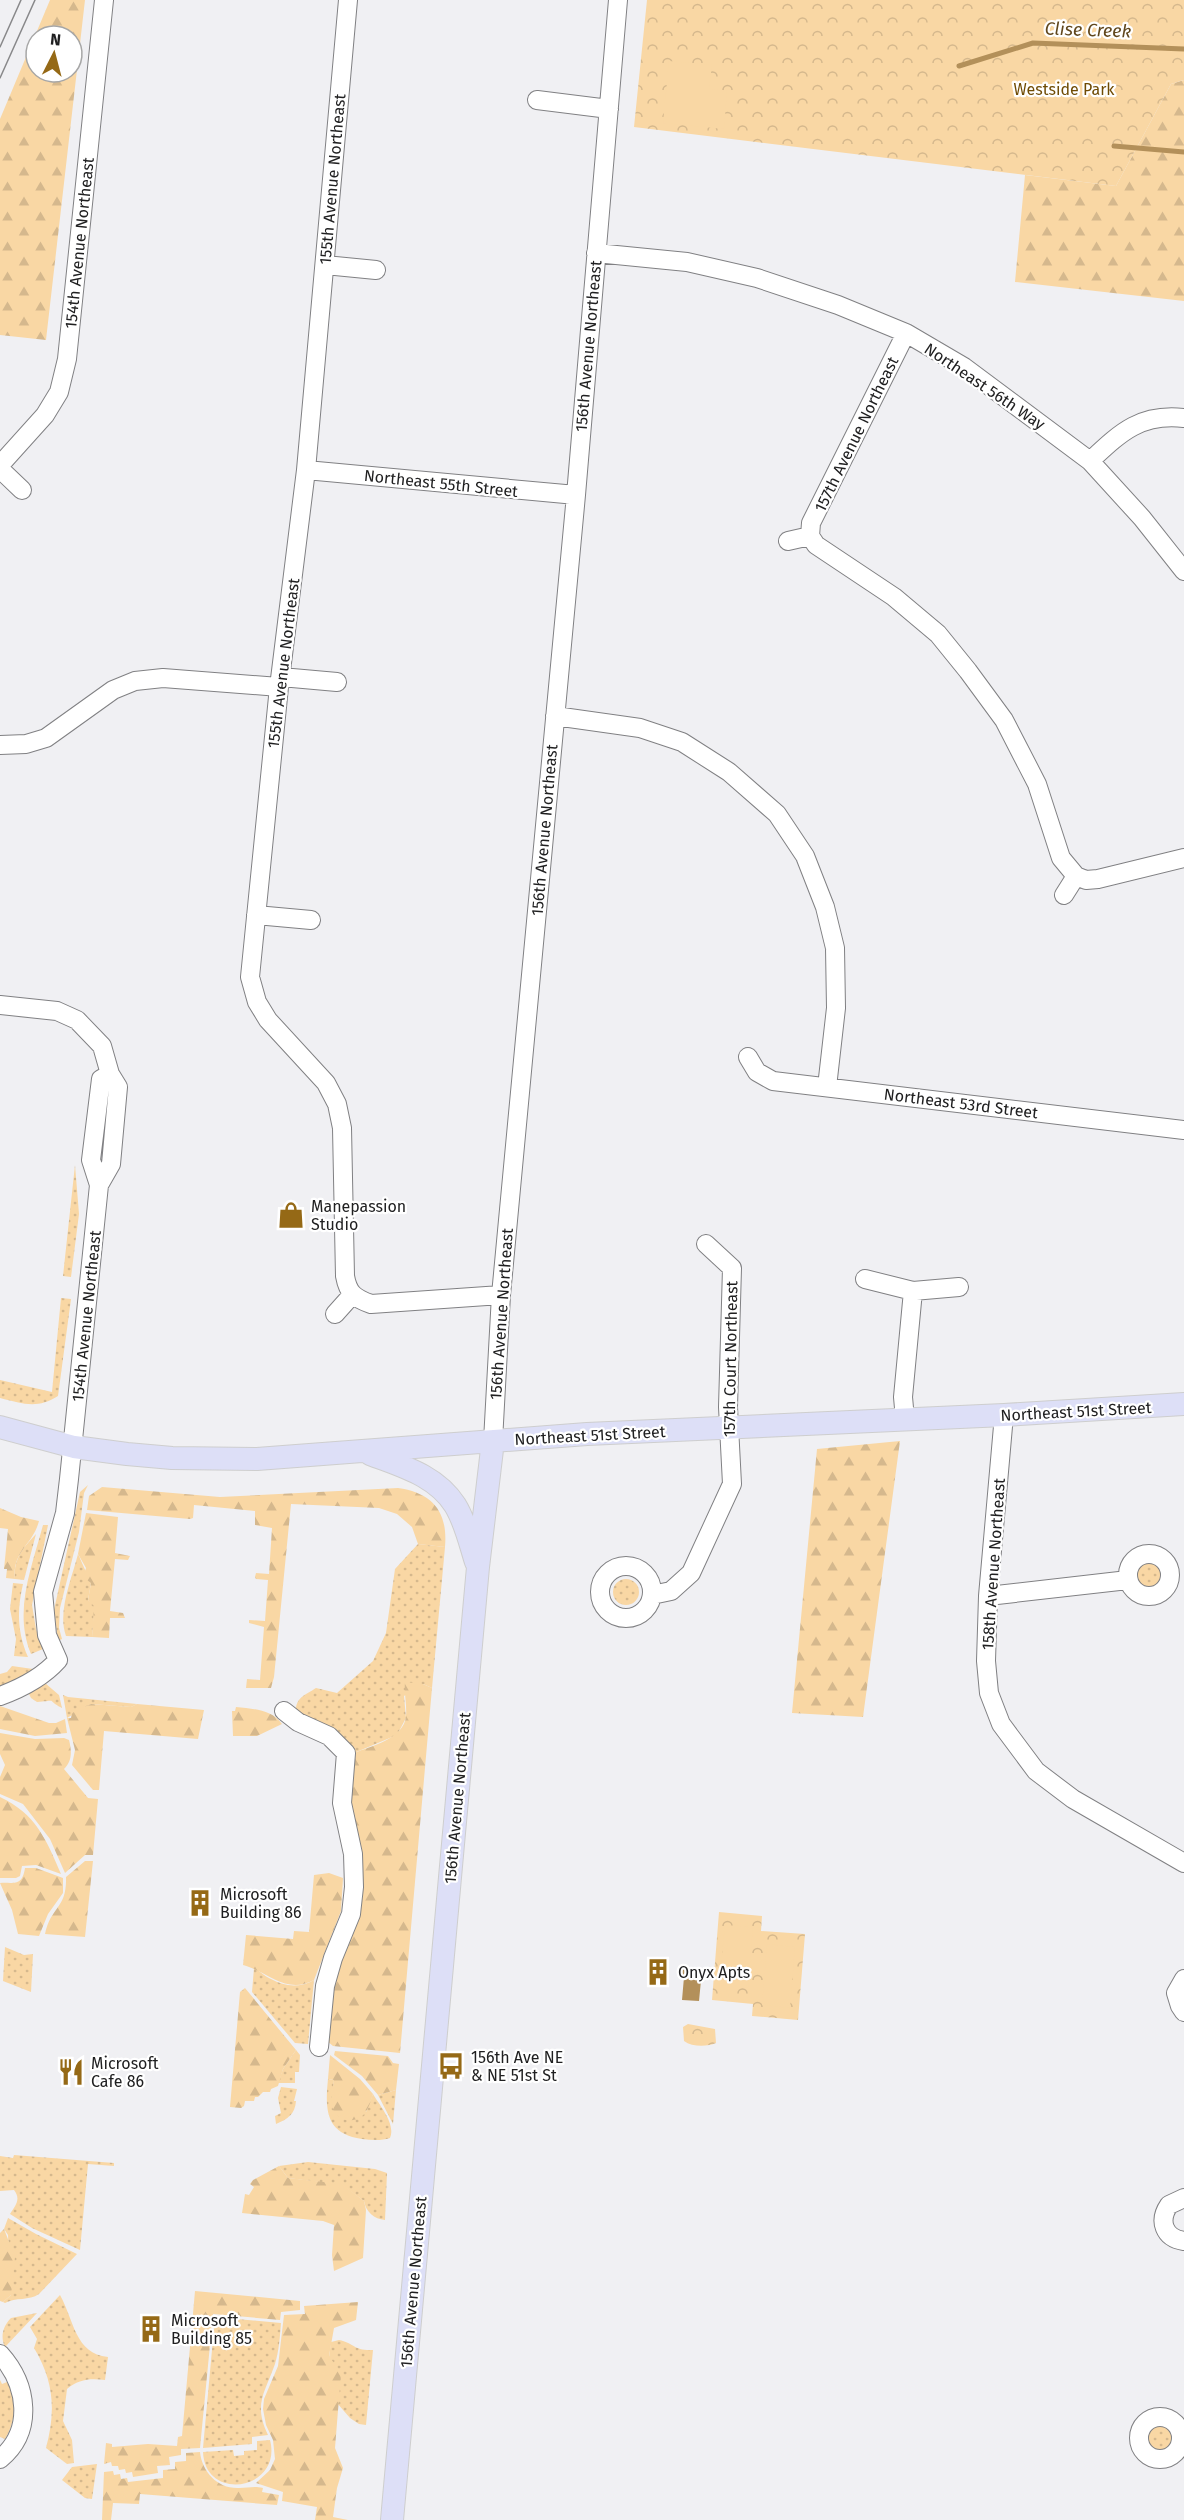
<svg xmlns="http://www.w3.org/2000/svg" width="1184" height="2520" font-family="'Fira Sans',sans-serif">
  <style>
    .grass { fill: url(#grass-dots) }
    .forest { fill: url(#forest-firs); fill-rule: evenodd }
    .park { fill: url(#park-crowns) }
    .garden { fill: #f9d7a4 }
    .water { fill: #b3905a }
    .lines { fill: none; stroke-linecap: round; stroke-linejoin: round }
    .stream { stroke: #b3905a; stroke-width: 5 }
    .minor-casing { stroke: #808083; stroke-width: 20 }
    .major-casing { stroke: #cecece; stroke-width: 24 }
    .minor { stroke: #fff; stroke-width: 18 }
    .major { stroke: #dddff7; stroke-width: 22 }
    .tram { stroke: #88888a; stroke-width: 1.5 }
    .labels { text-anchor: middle; stroke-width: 4.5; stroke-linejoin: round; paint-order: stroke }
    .park-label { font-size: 16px; fill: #6f4b04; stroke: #fff }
    .street-label { font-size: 16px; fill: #202021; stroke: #fff }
    .poi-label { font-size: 16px; fill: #202021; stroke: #fff; text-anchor: start }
    .water-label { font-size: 18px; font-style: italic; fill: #61471d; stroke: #fff }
  </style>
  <defs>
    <pattern id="grass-dots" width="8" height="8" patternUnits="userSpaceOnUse" patternTransform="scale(1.5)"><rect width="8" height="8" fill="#f9d7a4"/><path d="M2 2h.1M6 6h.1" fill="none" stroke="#d5b88d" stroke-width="1.8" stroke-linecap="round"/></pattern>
    <pattern id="forest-firs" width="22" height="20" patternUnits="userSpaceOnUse" patternTransform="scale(1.5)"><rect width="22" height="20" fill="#f9d7a4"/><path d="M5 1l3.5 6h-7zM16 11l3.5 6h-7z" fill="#d5b88d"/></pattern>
    <pattern id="park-crowns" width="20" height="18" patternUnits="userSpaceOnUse" patternTransform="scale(1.5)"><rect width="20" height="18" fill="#f9d7a4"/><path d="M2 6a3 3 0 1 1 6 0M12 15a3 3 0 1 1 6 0" fill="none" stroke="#d5b88d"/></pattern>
  </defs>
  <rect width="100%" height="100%" fill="#f0f0f3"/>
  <path class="grass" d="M75,1165l4,49 -8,63 -8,-1z
    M61,1298l10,1 -13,97c-20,13 -35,8 -58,2v-18l52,12z
    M88,1485l-4,8 -5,39 -19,76 -1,20 3,11 -4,2 -4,-31 26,-118z
    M43,1525h5l-16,80 4,24 7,20 -12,5c-18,-43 1,-87 12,-129z
    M36,1534l-12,46 -9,-1c-2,-20 8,-31 21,-45z
    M418,1544l27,3 -13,141 -9,-4 -19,12 2,22 -9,17 -43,18c-13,-25 -37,-28 -58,-43 0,-13 11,-16 20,-22l21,5 36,-32 13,-28 9,-64z
    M78,1554l13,29 -3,17 7,5 -3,32 -26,-1c-9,-24 6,-58 12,-82z
    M1137 1575a13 13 0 1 1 26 0a13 13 0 1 1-26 0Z
    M613 1592a13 13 0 1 1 26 0a13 13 0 1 1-26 0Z
    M13,1583l10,1c-6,26 -6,48 5,73l-14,-1 2,-17 -6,-30z
    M12,1666l21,3 -13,9 -20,8v-12l7,-2z
    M45,1683l14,12 3,13c-17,-9 -3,-8 -25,-6l-6,-4 -2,-4z
    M63,1695l5,2 69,7 -6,3 -40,-3 -24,14z
    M5,1947l19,8 9,-1 -2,38 -28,-11z
    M254,1968c6,3 10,8 17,11 14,8 29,9 43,1l-6,64 -13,-1 -43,-51z
    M296,2050l4,5 -1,17h-4v11h-17l5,-14z
    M328,2079l6,1 -2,25 34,7 7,-18c7,12 23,30 17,44 -9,3 -19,2 -28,1 -37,-5 -37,-30 -34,-60z
    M281,2087l16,2 -3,12h2c-1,13 -8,18 -20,23l-1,-8 6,-3 -3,-15z
    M396,2090l-3,34 -15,-29z
    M14,2155l100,8v3l-26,-2 -8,86 -48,-22 -22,-14c6,-9 11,-15 4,-24l-14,1v-35l13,2z
    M308,2162l67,7 12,4 -2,47c-11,-1 -19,-8 -21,-19l-22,-16 -54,-7 -9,-12z
    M8,2218l28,16 41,20 -38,40c-10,7 -23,3 -34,9l-2,-1 8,-7 -3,-60 -4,-6z
    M60,2295c14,25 15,59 48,62l-3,23c-14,-2 -27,-1 -38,9l-4,32 9,19 2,23 -7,1 -21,-16c10,-37 8,-67 -12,-100l3,-9 -7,-12z
    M37,2313l-32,34c-5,-10 -2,-21 6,-29z
    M215,2317l66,6c-1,13 -2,28 -6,41 -10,29 -22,40 -7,71l-16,2v7l-49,4z
    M339,2340c15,3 15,11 34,10l-7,75 -7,-1 -9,-6 -13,-15 -8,-46 2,-15z
    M0,2380l2,4 5,-2c10,18 9,39 -2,57l-5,-2z
    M1146 2438a13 13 0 1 1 26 0a13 13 0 1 1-26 0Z
    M270,2440c13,50 -65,63 -67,12l30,-2 1,6 10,-1v-4l13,-1v-9z
    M97,2464l-5,35 -7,-1 -23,-18 10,-13z"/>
  <path class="forest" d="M50,0h35l-39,340 -46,-5v-216zM36,36h36v36h-36z
    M1184,80v221l-169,-19 10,-107 91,11 55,-102z
    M900,1441l-37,276 -71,-4 25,-264z
    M102,1487l118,10 178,-9c35,5 50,24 47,59l-27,-3 -6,-17 -15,-13 -18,-6 -88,-4 -17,173 -3,11h-25l1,-9 13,1 4,-53 -15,-4v-3l16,1 3,-41 -12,-1 -1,-2 1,-4 13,1 3,-46 -17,-3v-14l-61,-6 -1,13 -3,1 -103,-9 2,-14z
    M0,1508l21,9 18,4c-6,24 -27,30 -24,58l-9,-1 1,-9h-3l4,-40 -8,-1z
    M86,1513l32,4 -3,36 15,3 -2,4 -13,-1 -5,52 13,2 2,5h-15l-1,20 -17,-1 2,-31 -6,-6 3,-17 -8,-6 3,-9 -8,-14z
    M405,1682l18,2 9,4 -32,365 -67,-7 -6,-5 5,-51 31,-110 -1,-27 -11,-45 3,-55c17,-7 50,-14 52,-37 1,-11 -2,-22 -1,-34z
    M91,1704l40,3 6,-3 67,6 -6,29 -94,-8 -5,59h-6l-21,-25 3,-15 -8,-32h4l1,-5z
    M0,1706l49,17h7l9,-4 2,14 -32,3 -35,-7z
    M236,1707c17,2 35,2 46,17l-25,12h-24l-1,-25h3z
    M0,1733l35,6 29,-1 5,2c3,12 3,21 -5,29l24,29 10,1 -5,56h-8l-20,18 -15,-34 -27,-35 -23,-10v-17l5,-12 -5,-11z
    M0,1797c36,17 46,42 61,77l-25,-9 -14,1 -2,10 -4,2h-16z
    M85,1861h8l-8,76 -40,-3c6,-28 22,-25 21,-57z
    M25,1868h11l27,10v15l-15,21 -9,22 -21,-2 -6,-24 -12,-27c14,-1 22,4 25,-15z
    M329,1873l14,5 -2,33 -27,69c-28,15 -45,-8 -71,-15l3,-30 47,4 1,-8 15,1 5,-57z
    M245,1988l51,62 -13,19 -5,17 -7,3 -1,3h-7l-5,5h-3l-1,4h-9l-1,5 -3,2 -11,-1 10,-115z
    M335,2051l53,5 5,7 6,1 -3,26 -18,5 -16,-19 -28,-21z
    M330,2055l30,24 13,15c-2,6 -4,14 -8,19 -9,12 -31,9 -33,-8 -1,-8 1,-17 2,-25l-6,-1z
    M279,2166l9,12 54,6 22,17 2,9 -3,48 -29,13 -2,-16 2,-30 -11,-4 -81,-8 3,-19 4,1 5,-8 -4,-3 3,-4z
    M4,2229l11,28 -4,38 -8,7 -3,-1v-68z
    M195,2291l105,10v9l-19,2 -1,8 -67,-6 -13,134 -19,1v6l-12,2 1,8 -13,1 1,7 -25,4 -1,-5 -6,1 -1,-4 -6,1 -1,-4h-6l-1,-4 -7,2 2,-21 6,1v3l36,-3 29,2 1,-9 4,-1z
    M358,2302l-2,18 -22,8 -5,28 12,17 -6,75 8,20 -6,20 -4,29 15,3h-33l2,-13 -35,-6 1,-9 -27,-9 14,-13 5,-11 -2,-19 -7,-15 -3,-16 1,-10 14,-33 6,-51 21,-1 -1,-8z
    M200,2452c2,20 18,37 39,36 9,0 15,-2 24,0l-1,4 17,3 -2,10 -137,-11 -1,10 -26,-1 -2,17h-9l2,-48 9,-1 1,4 6,-1 1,5 6,-1 1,4 35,-4v-8l12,-1v-7l11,-1v-8z"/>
  <path class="park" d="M647,0h537v80l-13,4 -55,102 -482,-59z
    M719,1912l43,4 -1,15 44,3 -7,86 -46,-4 1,-12 -41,-4z
    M688,2024l27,5 1,14c-9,4 -24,4 -32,-2l-1,-14z"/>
  <path class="garden" d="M669,61l43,4 -3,24 18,2 -3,38 -61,-6z
    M725,1925l28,2 -5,61 -29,-3z
    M767,1944l28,3 -5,61 -28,-3z"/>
  <path class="water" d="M682,1968l20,2 -3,31 -17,-1 2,-23 -2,-1z"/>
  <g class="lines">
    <path class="stream" d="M959,66l74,-23 151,6
      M1114,146l70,6"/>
    <defs>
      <path id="minor" d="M348,0l-42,470 -27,217 -29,290 7,25 11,18 58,63 11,21 5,24 3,148c3,17 9,22 26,28l130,-9
        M537,100l72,9
        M596,253l91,9 70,16 81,27 68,28 58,34 126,94c30,-28 50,-48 94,-43
        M325,265l51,5
        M1090,461l52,57 42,53
        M0,465l45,-50 14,-23 8,-33 37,-359
        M0,469l22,21
        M306,470l270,25
        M810,536l6,9 78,52 44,37 30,37 36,49 33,64 24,74 15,18
        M810,536l1,-13 95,-190
        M788,541l22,-5
        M281,677l56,5
        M555,716l85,12 42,14 47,30 48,42 28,42 20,51 10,41 1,60 -9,79
        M0,745l26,-1 20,-6 67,-48 22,-9 28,-3 116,9
        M1076,876l10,4 12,-1 86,-21
        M1064,895l12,-19
        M256,915l55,5
        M0,1005l57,6 20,9 25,26 8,28 8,13 -7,77 -12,21
        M748,1057l9,15 16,9 411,49
        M865,1279l48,12 46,-4
        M335,1314l17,-19
        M1004,1415l-16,181 -2,65 3,32 12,31 35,47 37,28 111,64
        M905,1419l-2,-22 10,-106
        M493,1441l8,-146 75,-800 42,-495
        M1128 1575a21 21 0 1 1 42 0a21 21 0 1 1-42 0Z
        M600 1592a26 26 0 1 1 52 0a26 26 0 1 1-52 0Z
        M652,1595l19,-4 20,-18 41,-89 -4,-77 4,-139 -26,-24
        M988,1596l140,-16
        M0,1696c22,-8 42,-18 58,-36l-11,-25 -4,-43 22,-79 4,-34 30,-294 -8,-25 10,-81 9,-5
        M284,1711l14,11 31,14 17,17 -4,50 11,51 1,33 -3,27 -18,44 -8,28 -6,61
        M1184,1979l-8,14 4,13 4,6
        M1184,2198l-15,7c-11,16 -5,33 15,36
        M0,2354c28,31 34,77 0,105
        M1139 2438a21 21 0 1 1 42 0a21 21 0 1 1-42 0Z"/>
      <path id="major" d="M0,1427l74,20 53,7 45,4 85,1 330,-25 417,-19 180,-11
        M370,1454c31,12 66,21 85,51 10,16 15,38 21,57
        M392,2520l86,-953 15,-126"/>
    </defs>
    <use href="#minor" class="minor-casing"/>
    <use href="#major" class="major-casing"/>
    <use href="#minor" class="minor"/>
    <use href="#major" class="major"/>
    <path class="tram" d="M0,47l21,-47
      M0,78l35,-78"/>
  </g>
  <defs>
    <symbol id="shop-bare" viewBox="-9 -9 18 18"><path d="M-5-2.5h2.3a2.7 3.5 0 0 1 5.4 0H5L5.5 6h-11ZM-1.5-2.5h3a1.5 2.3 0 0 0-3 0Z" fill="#956916" stroke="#fff" stroke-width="2.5" paint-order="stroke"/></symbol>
    <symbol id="building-bare" viewBox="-9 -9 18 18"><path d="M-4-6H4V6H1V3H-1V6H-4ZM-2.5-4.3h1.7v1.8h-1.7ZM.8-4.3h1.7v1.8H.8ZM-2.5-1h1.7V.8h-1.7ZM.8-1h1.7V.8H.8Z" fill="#956916" stroke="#fff" stroke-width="2.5" paint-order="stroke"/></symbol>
    <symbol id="bus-bare" viewBox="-9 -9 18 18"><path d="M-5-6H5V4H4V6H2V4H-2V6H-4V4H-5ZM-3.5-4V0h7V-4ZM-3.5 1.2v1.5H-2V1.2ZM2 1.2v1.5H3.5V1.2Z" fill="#956916" stroke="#fff" stroke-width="2.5" paint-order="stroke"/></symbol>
    <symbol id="restaurant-bare" viewBox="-9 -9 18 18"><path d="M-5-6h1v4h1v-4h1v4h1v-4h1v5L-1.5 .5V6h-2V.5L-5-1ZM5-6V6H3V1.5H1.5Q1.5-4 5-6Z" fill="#956916" stroke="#fff" stroke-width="2.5" paint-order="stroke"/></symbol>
  </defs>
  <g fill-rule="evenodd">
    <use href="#shop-bare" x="272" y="1196" width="38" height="38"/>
    <use href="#building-bare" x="181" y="1884" width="38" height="38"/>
    <use href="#building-bare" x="639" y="1953" width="38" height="38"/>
    <use href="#bus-bare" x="432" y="2047" width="38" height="38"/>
    <use href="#restaurant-bare" x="52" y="2053" width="38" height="38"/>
    <use href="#building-bare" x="132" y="2310" width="38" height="38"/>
  </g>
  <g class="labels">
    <g class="park-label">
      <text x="1064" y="95">Westside Park</text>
    </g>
    <g class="street-label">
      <text transform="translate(332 179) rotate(-85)" y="6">155th Avenue Northeast</text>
      <text transform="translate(79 243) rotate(-84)" y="6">154th Avenue Northeast</text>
      <text transform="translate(588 346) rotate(-85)" y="6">156th Avenue Northeast</text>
      <text transform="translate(985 386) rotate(34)" y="6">Northeast 56th Way</text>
      <text transform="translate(856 434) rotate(-64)" y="6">157th Avenue Northeast</text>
      <text transform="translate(441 483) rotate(6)" y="6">Northeast 55th Street</text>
      <text transform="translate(283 663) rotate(-83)" y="6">155th Avenue Northeast</text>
      <text transform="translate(544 830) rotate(-85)" y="6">156th Avenue Northeast</text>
      <text transform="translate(961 1103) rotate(7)" y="6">Northeast 53rd Street</text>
      <text transform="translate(501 1314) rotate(-86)" y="6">156th Avenue Northeast</text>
      <text transform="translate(86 1316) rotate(-84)" y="6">154th Avenue Northeast</text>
      <text transform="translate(730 1359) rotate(-89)" y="6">157th Court Northeast</text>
      <text transform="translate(1076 1411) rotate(-3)" y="6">Northeast 51st Street</text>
      <text transform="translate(590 1435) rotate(-3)" y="6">Northeast 51st Street</text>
      <text transform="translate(993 1564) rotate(-86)" y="6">158th Avenue Northeast</text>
      <text transform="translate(457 1798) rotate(-85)" y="6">156th Avenue Northeast</text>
      <text transform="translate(413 2282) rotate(-85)" y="6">156th Avenue Northeast</text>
    </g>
    <g class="poi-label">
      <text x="311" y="1212">Manepassion<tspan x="311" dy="18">Studio</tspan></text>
      <text x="220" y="1900">Microsoft<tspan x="220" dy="18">Building 86</tspan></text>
      <text x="678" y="1978">Onyx Apts</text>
      <text x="471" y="2063">156th Ave NE<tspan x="471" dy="18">&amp; NE 51st St</tspan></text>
      <text x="91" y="2069">Microsoft<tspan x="91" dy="18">Cafe 86</tspan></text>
      <text x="171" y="2326">Microsoft<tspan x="171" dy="18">Building 85</tspan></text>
    </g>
    <g class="water-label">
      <text transform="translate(1088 30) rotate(2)" y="6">Clise Creek</text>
    </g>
  </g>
  <g transform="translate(54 54) rotate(6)"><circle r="28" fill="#ffffff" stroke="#a6a6a6" stroke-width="1.5"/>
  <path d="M0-4.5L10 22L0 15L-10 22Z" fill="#956916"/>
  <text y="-9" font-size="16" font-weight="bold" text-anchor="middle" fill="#202021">N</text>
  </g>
</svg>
